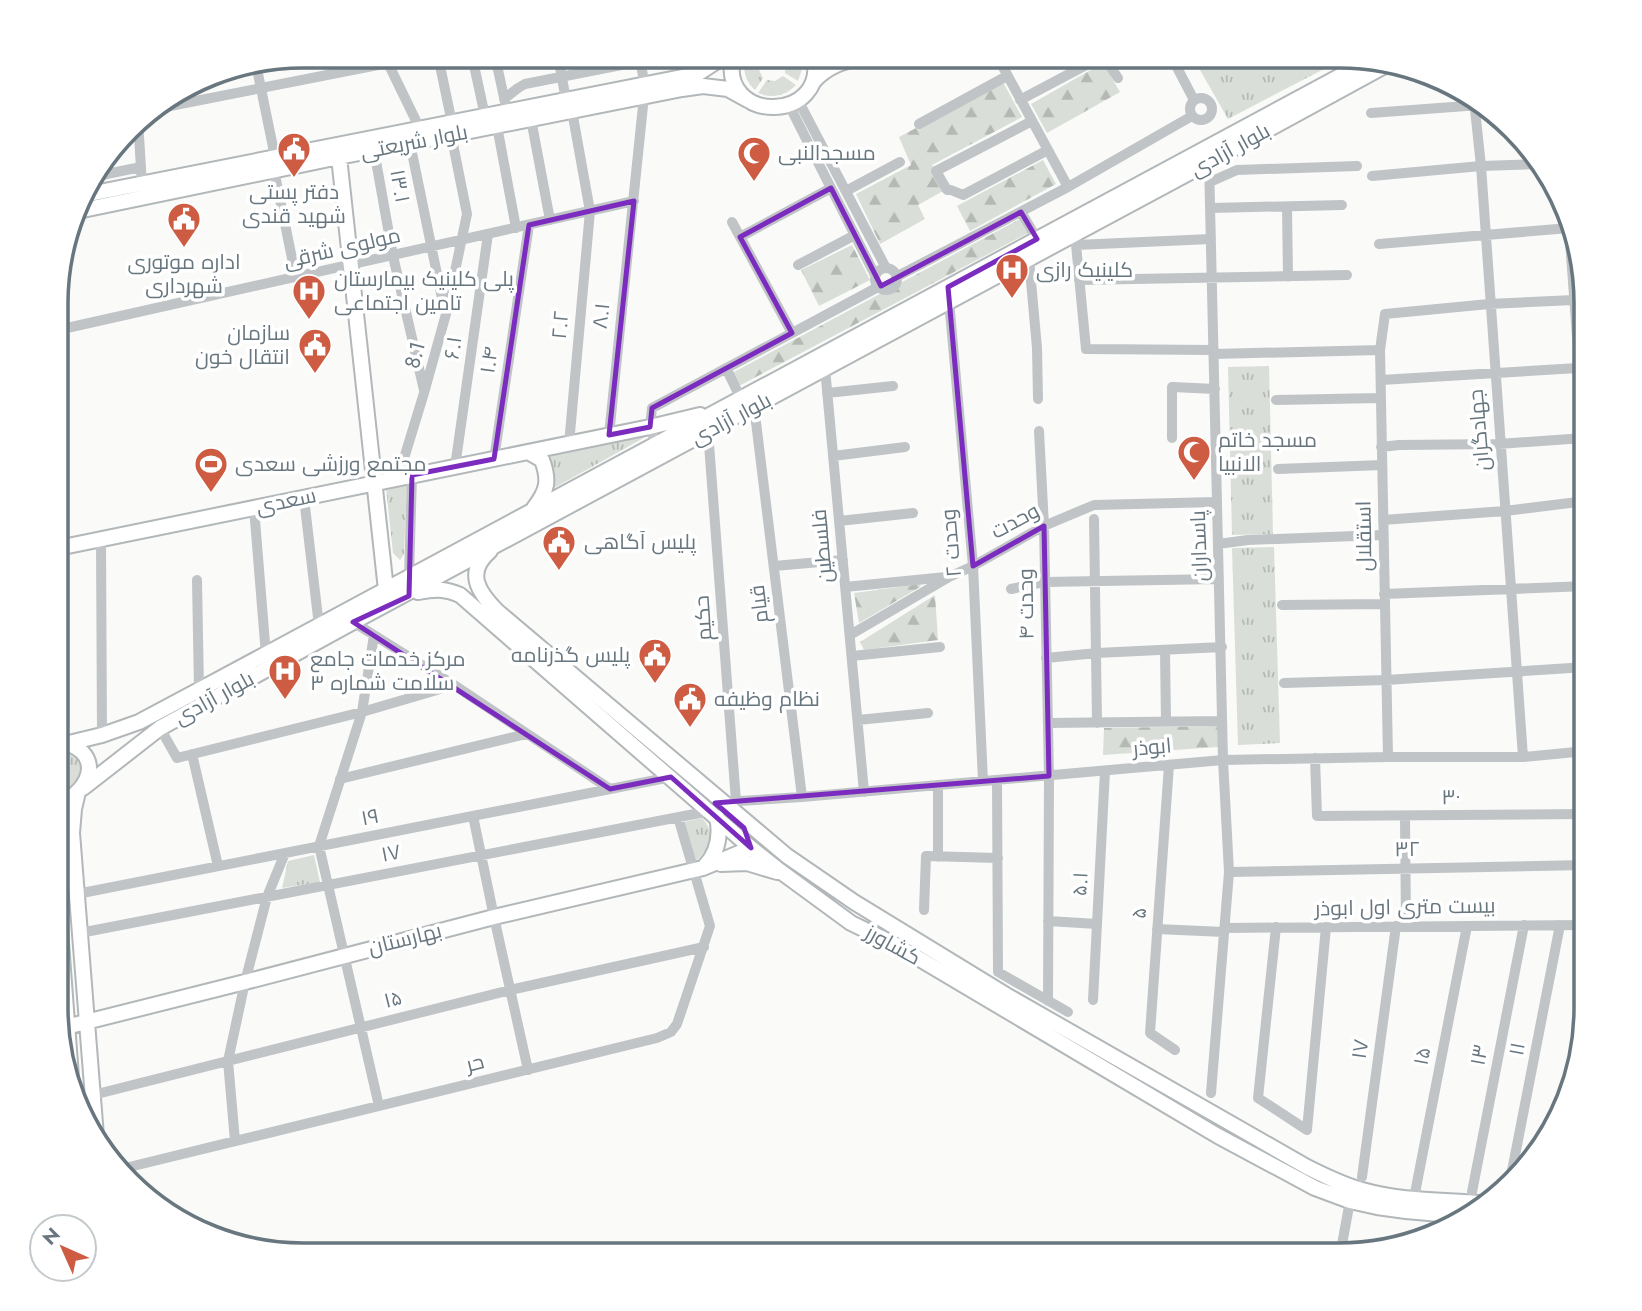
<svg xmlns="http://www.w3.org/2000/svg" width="1642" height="1311" font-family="Jost,Cairo,sans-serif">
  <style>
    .grass { fill: url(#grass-tufts) }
    .forest { fill: url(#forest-firs) }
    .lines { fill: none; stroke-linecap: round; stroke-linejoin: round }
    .major-casing { stroke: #b2b7ba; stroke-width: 18 }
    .minor { stroke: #c0c4c7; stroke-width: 10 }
    .major { stroke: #fff; stroke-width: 14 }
    .marked { fill: none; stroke: #7b2cbf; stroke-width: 5; stroke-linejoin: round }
    .labels { text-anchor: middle; stroke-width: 7; stroke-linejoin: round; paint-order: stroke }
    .street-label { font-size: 21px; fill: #68777f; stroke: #fff }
    .poi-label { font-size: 21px; fill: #68777f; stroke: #fff; text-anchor: start }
    .rim { fill: none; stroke: #68777f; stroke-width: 3.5 }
  </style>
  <defs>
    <pattern id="grass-tufts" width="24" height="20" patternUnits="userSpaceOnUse" patternTransform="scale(1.75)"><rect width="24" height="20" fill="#daded8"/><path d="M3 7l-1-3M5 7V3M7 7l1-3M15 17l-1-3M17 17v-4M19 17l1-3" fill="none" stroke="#b5b9b4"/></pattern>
    <pattern id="forest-firs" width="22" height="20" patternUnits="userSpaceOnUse" patternTransform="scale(1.75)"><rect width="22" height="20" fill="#daded8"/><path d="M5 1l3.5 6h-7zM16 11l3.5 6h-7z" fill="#b5b9b4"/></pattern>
  </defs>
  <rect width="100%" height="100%" fill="#fafaf8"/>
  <path class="grass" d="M746,56h10l5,4 -2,10 4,8 -8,12c-10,-9 -13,-20 -9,-34z
    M782,56h18l2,13 -4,12 -13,-8 1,-9z
    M1192,56l155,1 -119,62z
    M783,76l13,9c-11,11 -23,14 -38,8l9,-13 8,1z
    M1269,366l4,168 -41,1 -4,-168z
    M649,435l-95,53 -4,-33z
    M407,485l-3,69 -4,6 -7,-7 -7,-65z
    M1274,547l6,196 -42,2 -6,-197z
    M57,744l24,11 4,23 -28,24z
    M702,818c15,15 7,32 -7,44l-12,-40z
    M314,855l6,27 -38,6 6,-27z"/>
  <path class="forest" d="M1103,63l17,29 -73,41 -16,-29z
    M1003,82l19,35 -90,48 11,26 -25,14 7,14 -45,25 -24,-50 55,-29 -12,-28z
    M1043,160l13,24 -86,47 -13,-25z
    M1020,219l8,14 -289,153 -7,-13z
    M852,245l18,35 -51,26 -18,-36z
    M921,584l-1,3 -61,36 -5,-30z
    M935,595l3,45 -74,10 -4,-8z
    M1218,726v21l-115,8 1,-27z"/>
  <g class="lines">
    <defs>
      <path id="major" d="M733,56c-15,69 96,67 81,0
        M813,82c15,-17 32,-21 53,-26
        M339,157l47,433
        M84,195l613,-121 28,-18
        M78,211l261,-54 343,-68 21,-3 25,3 20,11
        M528,452l14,8c8,21 5,31 -8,48
        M58,548l592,-121 50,-12
        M490,551c-25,21 -12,41 7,60l290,245 67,46 152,93 301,172c18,9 36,18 55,23 38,11 79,10 118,13
        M418,592c16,-3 26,-4 42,3l291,253 29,23 71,52 45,22 322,191 97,52 35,13 27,6 29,4 56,5
        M69,743l33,-8 37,-13 60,-32 1171,-630
        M83,788l77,-60 193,-106 856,-460 179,-98
        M78,792l-4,17 -2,24 24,303
        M57,805c38,-16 47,-56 0,-64
        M721,864l26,-1 30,9
        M704,867c14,-14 17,-31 13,-50
        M57,889l14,188
        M58,1029l187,-47 249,-65 209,-49 48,-20"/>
    </defs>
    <use href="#major" class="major-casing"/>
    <path class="minor" d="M438,56l14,67
      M472,56l13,60
      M495,56l10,46
      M558,56l8,44
      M639,56l6,29
      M997,56l71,131
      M1171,56l23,44
      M386,59l34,70
      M256,64l19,93
      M1190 109a11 11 0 1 1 22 0a11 11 0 1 1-22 0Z
      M504,99l14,-11 7,-4 142,-28
      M798,100l88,168
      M1020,100l68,-36 17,-5 13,19
      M1474,100l7,66 42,591
      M789,105l86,170
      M155,109l233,-46
      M1371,113l109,-8
      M531,119l19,101
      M138,120l4,64
      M1032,121l-96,50 11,19h4l12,5 85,-45
      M919,124l88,-48
      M497,126l19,102
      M410,143l34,165
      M374,150l19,106 31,134
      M1209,162l14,598 6,112 -18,221
      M274,170l22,108
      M1372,176l109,-10 56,-2
      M92,177l49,-10
      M1210,182l27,-12 120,-4
      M846,191l54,-29
      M1287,207l1,70
      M1211,208l131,-3
      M1021,212l16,27
      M732,222l60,111
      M1569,228l17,230
      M1075,234l11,115 128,1
      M740,237l91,-49
      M1379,244l190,-16
      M1076,245l135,-6
      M1029,259l8,89 1,51
      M798,265l57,-30
      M875 279a11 11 0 1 1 22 0a11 11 0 1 1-22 0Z
      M896,277l172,-90 124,-71
      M1079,280l268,-5
      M1584,294l2,28
      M949,301l24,265 10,215
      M58,330l576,-129
      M1214,354l166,-4
      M726,368l15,31
      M825,368l39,424
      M1381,380l197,-12
      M827,393l66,-7
      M1276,400l105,-2
      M754,406l48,391
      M708,431l28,370
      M1039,431l5,95 5,250 -1,225
      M609,435l35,-339
      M1172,438v-51l43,2
      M569,444l21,-233 -18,-100
      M656,444l-6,-17 2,-19 226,-121
      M1381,447l18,-2 100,-1 85,-6
      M833,456l72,-9
      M494,459l35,-234
      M455,467l33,-233
      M1278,469l104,-4
      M398,478l26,-85 22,-79 21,-100 -16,-80
      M304,498l15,128
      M254,508l12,147
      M1094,519l3,204
      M1383,520l122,-9 81,-10
      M839,521l74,-8
      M101,540l1,195
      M1218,544l30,-4 134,-5
      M774,566l69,-6
      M409,577l3,-102
      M197,580l2,110
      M845,587l101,-10
      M1011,589l33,-7 175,-3
      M1384,594l202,-8
      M1282,605l102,-1
      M353,622l101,63 156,104
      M374,635l-12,77 -43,134 60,260
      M850,635l99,-58 24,-11 71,-40 50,-21 122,-3
      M1165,650l1,72
      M852,656l88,-9
      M1046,658l51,-5 125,-6
      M1284,683l102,-3 200,-13
      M858,720l70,-7
      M1048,723l174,-2
      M160,728l17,30 185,-46 92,-27
      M192,754l26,112
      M1388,757l-8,-407 5,-36 104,-10 85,-4 11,-2
      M1315,758l2,58 269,-2
      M1169,765l-19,268 25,17
      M340,779l186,-45
      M997,780l1,192 70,40
      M938,785v72
      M723,802l79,-5 421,-37 165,-3h135l63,-6
      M473,816l21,101 34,153
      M1405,817l1,109
      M1229,872l357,-7
      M77,894l594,-117
      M924,910l2,-54 72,2
      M1048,921l49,3
      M1276,927l-18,171 49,32 19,-203
      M1225,928l361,-3
      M1157,929l67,3
      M80,933l630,-122
      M1093,1000l12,-229
      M93,1095l417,-105 194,-43
      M235,1141l-7,-80 17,-79 22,-85 18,-44
      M121,1169l536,-131 14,-6 6,-8 33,-98 -32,-109
      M1362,1177l34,-251
      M1510,1181l50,-256
      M1472,1192l52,-267
      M1415,1193l52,-267
      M1340,1255l10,-54"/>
    <use href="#major" class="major"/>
  </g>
  <path class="marked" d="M831,188l50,98 140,-74 16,27 -89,48 25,279 71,-40 5,250 -334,27 29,25 7,20 -80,-71 -61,12 -257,-167 56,-26 3,-121 82,-16 35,-234 105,-24 -25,234 41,-8 2,-19 140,-75 -52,-96z"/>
  <defs>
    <symbol id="civic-pin" viewBox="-11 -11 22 30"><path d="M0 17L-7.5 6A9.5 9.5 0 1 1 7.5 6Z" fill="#ce5c43" stroke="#fff"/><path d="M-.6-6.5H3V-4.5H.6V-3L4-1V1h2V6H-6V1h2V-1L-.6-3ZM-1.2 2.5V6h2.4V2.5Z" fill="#fff"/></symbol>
    <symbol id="mosque-pin" viewBox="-11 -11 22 30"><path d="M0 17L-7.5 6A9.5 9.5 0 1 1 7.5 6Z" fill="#ce5c43" stroke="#fff"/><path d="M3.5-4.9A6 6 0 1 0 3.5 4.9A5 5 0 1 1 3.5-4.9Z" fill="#fff"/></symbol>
    <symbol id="hospital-pin" viewBox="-11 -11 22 30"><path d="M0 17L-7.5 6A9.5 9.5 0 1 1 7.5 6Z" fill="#ce5c43" stroke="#fff"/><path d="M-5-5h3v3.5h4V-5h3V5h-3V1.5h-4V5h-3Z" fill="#fff"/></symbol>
    <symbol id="stadium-pin" viewBox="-11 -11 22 30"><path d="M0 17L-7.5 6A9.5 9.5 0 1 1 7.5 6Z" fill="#ce5c43" stroke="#fff"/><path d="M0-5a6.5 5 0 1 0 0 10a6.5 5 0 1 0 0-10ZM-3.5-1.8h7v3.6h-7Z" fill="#fff"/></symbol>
  </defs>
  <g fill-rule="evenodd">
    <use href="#civic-pin" x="275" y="130" width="38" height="52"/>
    <use href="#mosque-pin" x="735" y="134" width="38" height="52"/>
    <use href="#civic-pin" x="165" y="200" width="38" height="52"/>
    <use href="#hospital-pin" x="993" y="251" width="38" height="52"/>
    <use href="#hospital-pin" x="290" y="272" width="38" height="52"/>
    <use href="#civic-pin" x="296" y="326" width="38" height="52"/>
    <use href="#mosque-pin" x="1175" y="433" width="38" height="52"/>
    <use href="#stadium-pin" x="192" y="445" width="38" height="52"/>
    <use href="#civic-pin" x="540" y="523" width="38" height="52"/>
    <use href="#civic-pin" x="636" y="636" width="38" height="52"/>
    <use href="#hospital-pin" x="266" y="652" width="38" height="52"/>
    <use href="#civic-pin" x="671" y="680" width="38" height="52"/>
  </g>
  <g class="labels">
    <g class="street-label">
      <text transform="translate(414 142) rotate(-11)" y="7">بلوار شریعتی</text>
      <text transform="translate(1230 150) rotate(-29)" y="7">بلوار آزادی</text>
      <text transform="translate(400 186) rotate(80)" y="7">۱۳.۱</text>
      <text transform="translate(342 248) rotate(-13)" y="7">مولوی شرقی</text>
      <text transform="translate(601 316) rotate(-84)" y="7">۸.۱</text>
      <text transform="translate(560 325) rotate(-85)" y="7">۲.۲</text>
      <text transform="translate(453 348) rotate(-82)" y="7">۶.۱</text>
      <text transform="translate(415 355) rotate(-75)" y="7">8.1</text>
      <text transform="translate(489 360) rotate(-82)" y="7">۱.۴</text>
      <text transform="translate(731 419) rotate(-28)" y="7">بلوار آزادی</text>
      <text transform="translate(1479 430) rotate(-95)" y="7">جهادگران</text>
      <text transform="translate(286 501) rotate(-12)" y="7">سعدی</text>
      <text transform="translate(1015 521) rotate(-28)" y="7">وحدت</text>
      <text transform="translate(1364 536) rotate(-91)" y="7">استقلال</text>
      <text transform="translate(951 543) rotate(-95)" y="7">وحدت ۲</text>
      <text transform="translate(822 546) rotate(-95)" y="7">فلسطین</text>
      <text transform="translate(1199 546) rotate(-92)" y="7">پاسداران</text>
      <text transform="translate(759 604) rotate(-97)" y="7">قیام</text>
      <text transform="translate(1026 604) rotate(-91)" y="7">وحدت ۴</text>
      <text transform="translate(703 618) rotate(-94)" y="7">حکیم</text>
      <text transform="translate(214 698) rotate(-29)" y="7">بلوار آزادی</text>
      <text transform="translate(1152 747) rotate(-5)" y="7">ابوذر</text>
      <text transform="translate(1451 797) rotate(-1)" y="7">۳۰</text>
      <text transform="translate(370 817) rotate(-11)" y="7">۱۹</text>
      <text transform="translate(1407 849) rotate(-1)" y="7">۳۲</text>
      <text transform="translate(391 853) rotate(-11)" y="7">۱۷</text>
      <text transform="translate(1080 884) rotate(-87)" y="7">۵.۱</text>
      <text transform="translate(1405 907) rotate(-1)" y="7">بیست متری اول ابوذر</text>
      <text transform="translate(1139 913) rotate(-86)" y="7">۵</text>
      <text transform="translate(405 939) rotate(-14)" y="7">بهارستان</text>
      <text transform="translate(893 945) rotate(29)" y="7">کشاورز</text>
      <text transform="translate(393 999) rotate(-14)" y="7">۱۵</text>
      <text transform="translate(1360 1049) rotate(-82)" y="7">۱۷</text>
      <text transform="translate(1517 1049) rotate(-79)" y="7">۱۱</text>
      <text transform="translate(1479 1055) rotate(-79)" y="7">۱۳</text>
      <text transform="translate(1422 1056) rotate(-79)" y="7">۱۵</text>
      <text transform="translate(475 1063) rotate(-14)" y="7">حر</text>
    </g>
    <g class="poi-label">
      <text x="778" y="160">مسجدالنبی</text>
      <text x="294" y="199" text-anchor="middle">دفتر پستی<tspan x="294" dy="24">شهید قندی</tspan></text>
      <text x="184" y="269" text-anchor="middle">اداره موتوری<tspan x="184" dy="24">شهرداری</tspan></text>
      <text x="1036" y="277">کلینیک رازی</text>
      <text x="334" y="286">پلی کلینیک بیمارستان<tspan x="334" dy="24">تامین اجتماعی</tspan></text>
      <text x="290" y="340" text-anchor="end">سازمان<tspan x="290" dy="24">انتقال خون</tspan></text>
      <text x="1218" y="447">مسجد خاتم<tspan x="1218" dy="24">الانبیا</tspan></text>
      <text x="235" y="471">مجتمع ورزشی سعدی</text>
      <text x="584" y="549">پلیس آگاهی</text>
      <text x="630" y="662" text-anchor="end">پلیس گذرنامه</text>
      <text x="310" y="666">مرکز خدمات جامع<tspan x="310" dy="24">سلامت شماره ۳</tspan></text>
      <text x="714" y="706">نظام وظیفه</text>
    </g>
  </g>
  <path d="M0 0H1642V1311H0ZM303 68H1339A235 235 0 0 1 1574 303V1008A235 235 0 0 1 1339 1243H303A235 235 0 0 1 68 1008V303A235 235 0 0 1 303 68Z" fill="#fff" fill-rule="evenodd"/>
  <path class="rim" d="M303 68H1339A235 235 0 0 1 1574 303V1008A235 235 0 0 1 1339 1243H303A235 235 0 0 1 68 1008V303A235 235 0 0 1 303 68Z"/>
  <g transform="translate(63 1248) rotate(315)"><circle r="33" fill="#ffffff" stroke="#c3c9cc" stroke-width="2"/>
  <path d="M0-5L12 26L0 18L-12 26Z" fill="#ce5c43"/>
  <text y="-10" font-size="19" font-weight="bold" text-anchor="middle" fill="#68777f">N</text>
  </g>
</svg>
